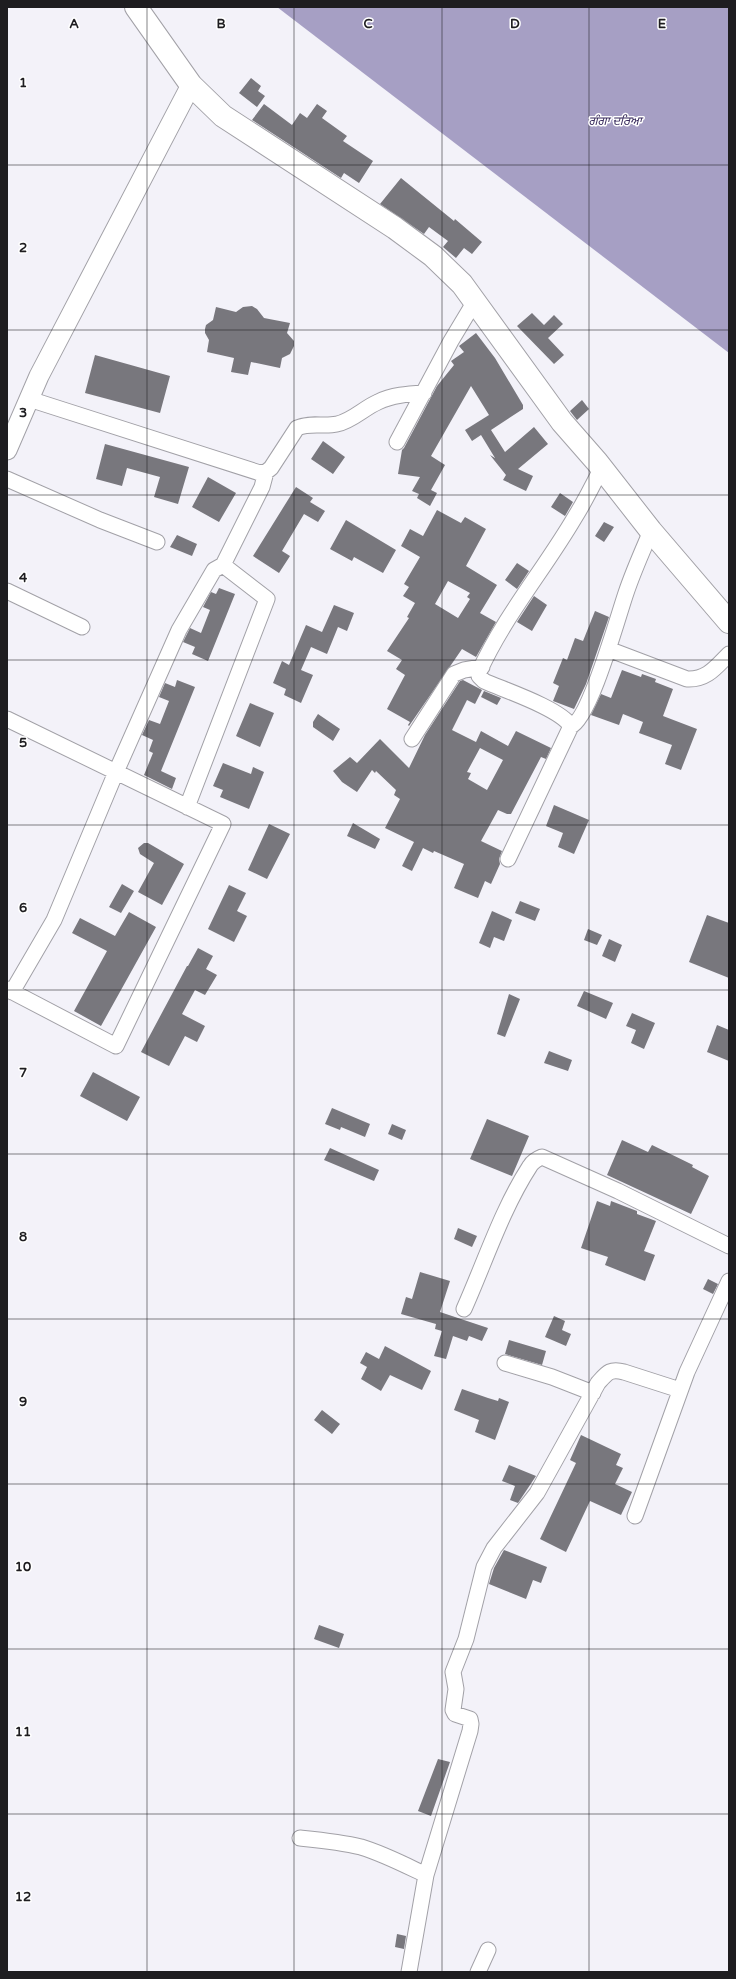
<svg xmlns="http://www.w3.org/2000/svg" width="736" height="1979" font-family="'Varela Round','Noto Sans Gurmukhi',sans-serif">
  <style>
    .water { fill: #a69fc4 }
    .building { fill: #78777d; fill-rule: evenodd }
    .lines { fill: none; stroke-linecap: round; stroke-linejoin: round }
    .minor-casing { stroke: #a2a1a7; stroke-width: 17 }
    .tertiary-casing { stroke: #a2a1a7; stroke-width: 21 }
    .secondary-casing { stroke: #a2a1a7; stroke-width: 24 }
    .minor { stroke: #fff; stroke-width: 15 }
    .tertiary { stroke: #fff; stroke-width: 19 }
    .secondary { stroke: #fff; stroke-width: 22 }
    .grid { fill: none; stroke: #1e1d20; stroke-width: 1; stroke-opacity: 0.55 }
    .labels { text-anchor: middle; stroke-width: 3; stroke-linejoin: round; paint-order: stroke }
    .water-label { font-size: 12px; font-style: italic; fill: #3a2d5e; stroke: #fff }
    .grid-label { font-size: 13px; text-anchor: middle; font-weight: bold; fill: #1e1d20; stroke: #fff; stroke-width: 3; stroke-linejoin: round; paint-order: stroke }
  </style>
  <rect width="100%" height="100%" fill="#f3f2f9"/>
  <path class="water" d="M277,7h452v346z"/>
  <path class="building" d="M251,78l10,8 -3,5 7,5 -8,11 -18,-14z
    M264,104l28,21 8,-12 7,5 10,-14 10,7 -5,7 25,18 -4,5 30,20 -14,22 -15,-10 -3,5 -89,-58z
    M401,178l53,43 1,-2 27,23 -10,12 -8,-6 -8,10 -13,-11 5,-6 -19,-14 -5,7 -44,-30z
    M252,306l5,3 7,9 26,5 -3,10 7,8v5l-4,8 -8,4 -2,10 -29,-6 -3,13 -17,-3 3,-14 -27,-6 2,-12 -4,-7v-4l1,-4 7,-5 3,-13 20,5 7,-5z
    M532,313l12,12 10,-10 9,9 -15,14 16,17 -10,9 -37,-38z
    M476,333l19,25 28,47v4l-32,21 14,22 29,-25 14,17 -30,25 15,7 -7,15 -23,-11 3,-5 -16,-20 5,3 -14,-23 -9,6 -7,-11 24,-15 -18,-29 -40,70 14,9 -14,25 6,3 -7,13 -13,-8 2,-4 -7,-3 8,-14 -22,-3 4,-24 2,-2 33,-62 17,-21 -3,-4 13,-9 -5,-6z
    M95,355l75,21 -10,37 -75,-20z
    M582,400l7,9 -12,11 -7,-9z
    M323,441l22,16 -12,17 -22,-15z
    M105,444l84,23 -11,37 -24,-7 6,-20 -33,-9 -5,18 -26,-7z
    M208,477l28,16 -17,29 -27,-15z
    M296,487l17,11 -3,4 15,9 -7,11 -14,-8 -22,37 8,5 -11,17 -26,-17z
    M560,493l13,9 -8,14 -14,-9z
    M437,510l24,13 4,-6 21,12 -20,37 31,19 -17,28 16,9 -20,35 -14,-8 -53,77 -1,-1 2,-3 -23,-13 18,-34 -9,-6 6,-9 -15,-9 22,-33 -2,-1 8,-14 -12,-7 6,-9 -5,-3 16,-27 -19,-11 9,-17 13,7zM448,581l22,12 -3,4 3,2 -12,19 -23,-14z
    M346,520l50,30 -13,23 -29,-16 -2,4 -22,-12z
    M604,522l10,5 -10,15 -9,-6z
    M177,535l20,9 -5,12 -22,-9z
    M517,563l12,8 -12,18 -12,-9z
    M219,588l16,6 -27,67 -16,-7 3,-7 -12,-5 7,-14 11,5 9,-23 -7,-3 8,-15 5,2z
    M534,596l13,9 -15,26 -15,-9z
    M334,605l20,8 -7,18 -9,-4 -11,27 -16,-7 -10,23 12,5 -12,28 -17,-8 2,-6 -13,-6 9,-22 7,4 17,-40 16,7z
    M595,611l14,6 -23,67 -12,25 -21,-8 6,-15 -6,-3 10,-25 4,2 8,-22 8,3z
    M622,670l19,7 1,-3 14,5 -1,3 18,7 -10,27 34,13 -16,41 -16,-6 7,-19 -33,-12 4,-11 -20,-8 -4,11 -28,-10 10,-21 10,4z
    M177,680l18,7 -34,84 15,7 -4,11 -28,-14 9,-22 -4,-2 4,-11 -11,-5 7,-15 11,4 9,-23 -10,-4 6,-14 10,4z
    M463,680l19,10 -7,14 -8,-4 -15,30 24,12 5,-11 27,15 8,-15 35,17 -5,11 -5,-2 -30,57h-4l-9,-4 -17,31 21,10 -3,8 1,5 -9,20 -6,-3 -7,17 -24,-10 10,-24 -30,-13 -1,2 -10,-5 -11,23 -10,-5 12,-24 -29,-14 15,-29 -6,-4 2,-5 -20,-19 -1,2 -3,-3 -15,22 -15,-10 -9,-11 17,-14 7,6 23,-24 29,29 16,-33 35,-54zM480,748l23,12 -16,30 -19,-11 3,-6 -4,-1z
    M484,691l17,7 -4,7 -16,-8z
    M250,703l24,10 -14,34 -24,-11z
    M318,714l22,15 -7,12 -20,-14v-5z
    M223,763l28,11 2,-7 11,5 -15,37 -29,-12 3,-7 -10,-4z
    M554,805l35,15 -15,34 -16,-7 5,-14 -17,-7z
    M353,823l27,16 -5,10 -28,-13z
    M269,824l21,10 -23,45 -19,-9z
    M144,843h4l36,21 -22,41 -24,-13 16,-29 -14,-9 -2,-6z
    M122,884l12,7 -13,22 -12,-6z
    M229,885l17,8 -9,18 10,5 -13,26 -26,-13z
    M520,901l20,8 -5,12 -20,-8z
    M492,911l20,9 -8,21 -10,-4 -4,11 -11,-5z
    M129,912l27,15 -55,99 -27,-15 33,-60 -35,-18 8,-15 35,18z
    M707,915l22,8v55l-40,-16z
    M588,929l14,6 -5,10 -13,-5z
    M609,939l13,6 -7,17 -13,-6z
    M198,948l15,8 -7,13 11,6 -12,20 -10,-5 -13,24 23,12 -8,16 -12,-6 -16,30 -28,-14 46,-86h1z
    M584,991l29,12 -7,16 -29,-13z
    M509,994l11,5 -15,38 -8,-3z
    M632,1013l23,10 -11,26 -13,-6 5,-13 -10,-4z
    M717,1025l12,5v31l-22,-9z
    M549,1051l23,9 -4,11 -24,-8z
    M93,1072l47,25 -13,24 -47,-25z
    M332,1108l38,16 -5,13 -24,-10 -1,3 -15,-6z
    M487,1119l42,17 -17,40 -42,-17z
    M392,1124l14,6 -4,10 -14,-6z
    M622,1140l26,12 4,-7 41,20 -1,2 17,9 -18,38 -84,-39z
    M330,1148l49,22 -5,11 -50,-21z
    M597,1201l13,5 1,-5 26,10v3l19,7 -12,30 11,4 -10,26 -40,-16 3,-8 -27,-9z
    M458,1228l19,8 -5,11 -18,-8z
    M420,1272l30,9 -10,31 48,16 -6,13 -13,-5 -2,5 -14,-5 -7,23 -12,-3 8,-25 -7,-2 1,-5 -35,-10 5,-17 6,2z
    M708,1279l10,5 -5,10 -10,-5z
    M554,1316l11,5 -3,9 9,4 -5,12 -21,-9z
    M509,1340l37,11 -4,14 -37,-11z
    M385,1346l46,25 -9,19 -32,-15 -9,16 -20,-12 6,-12 -7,-4 6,-11 13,7z
    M462,1389l26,9 10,3 1,-3 10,4 -14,38 -20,-8 4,-12 -25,-10z
    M322,1410l18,14 -8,10 -18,-14z
    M581,1435l40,19 -5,11 7,3 -8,16 17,8 -11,23 -31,-14 -24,51 -26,-13 36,-76 -6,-3z
    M509,1465l27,11 -18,27 -8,-3 5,-14 -13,-5z
    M504,1550l43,17 -6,16 -8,-3 -7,19 -37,-15 5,-16z
    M319,1625l25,9 -5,14 -25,-9z
    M438,1759l12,3 -19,54 -13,-5z
    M397,1934l9,2 -2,13 -9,-2z"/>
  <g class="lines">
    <defs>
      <path id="minor" d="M29,399l231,74 6,-1 5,-4 26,-40c13,-6 27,-1 40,-4 15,-3 27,-16 41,-22 14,-7 30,-8 46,-9
        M397,442l54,-101 24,-40
        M7,479l93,41 57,22
        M7,591l75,36
        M608,649l79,30c20,1 29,-12 42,-25
        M7,719l216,105 -107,222 -109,-57
        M571,726c19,-7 47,-110 55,-133 7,-21 16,-41 25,-62
        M412,739l42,-65 10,-4 18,-3
        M187,807l80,-208 -44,-34
        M508,859l63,-133c-12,-18 -67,-36 -87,-45l-5,-5v-4c26,-57 65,-102 96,-155 10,-16 18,-32 26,-48
        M12,992l42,-72 62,-148 63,-142 35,-60 9,-5 39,-78 4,-15
        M464,1309c21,-47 38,-100 66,-143 3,-5 7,-7 12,-9l76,34 111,55
        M505,1363l47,14 41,16
        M635,1516l52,-144 42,-91
        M300,1838c20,2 41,4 61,9 23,7 44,18 65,28
        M409,1972l17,-97 44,-144 1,-7 -1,-5 -15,-5 -2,-4 3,-21 -3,-17 13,-33 18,-72 10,-19 43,-55 61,-110c9,-10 12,-15 26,-11l56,18
        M478,1972l10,-22"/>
      <path id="tertiary" d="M7,450l32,-74 152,-291"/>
      <path id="secondary" d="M136,7l55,78 32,31 172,112 38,28 29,28 100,138 35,40 54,69 78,91"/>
    </defs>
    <use href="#minor" class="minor-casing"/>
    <use href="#tertiary" class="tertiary-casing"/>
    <use href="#secondary" class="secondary-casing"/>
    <use href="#minor" class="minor"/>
    <use href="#tertiary" class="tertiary"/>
    <use href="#secondary" class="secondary"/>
  </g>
  <path class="grid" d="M147,7v1965M294,7v1965M442,7v1965M589,7v1965M7,165h722M7,330h722M7,495h722M7,660h722M7,825h722M7,990h722M7,1154h722M7,1319h722M7,1484h722M7,1649h722M7,1814h722"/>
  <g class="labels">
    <g class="water-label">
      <text x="615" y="125">ਗੰਗਾ ਦਰਿਆ</text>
    </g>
  </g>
  <g class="grid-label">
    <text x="74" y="28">A</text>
    <text x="221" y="28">B</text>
    <text x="368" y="28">C</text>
    <text x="515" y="28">D</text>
    <text x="662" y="28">E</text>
    <text x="23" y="87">1</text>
    <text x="23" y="252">2</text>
    <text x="23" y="417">3</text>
    <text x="23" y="582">4</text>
    <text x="23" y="747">5</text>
    <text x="23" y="912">6</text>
    <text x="23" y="1077">7</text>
    <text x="23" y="1241">8</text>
    <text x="23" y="1406">9</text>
    <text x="23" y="1571">10</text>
    <text x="23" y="1736">11</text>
    <text x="23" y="1901">12</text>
  </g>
  <rect width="736" height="1979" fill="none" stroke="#1e1d20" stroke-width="16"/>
</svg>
